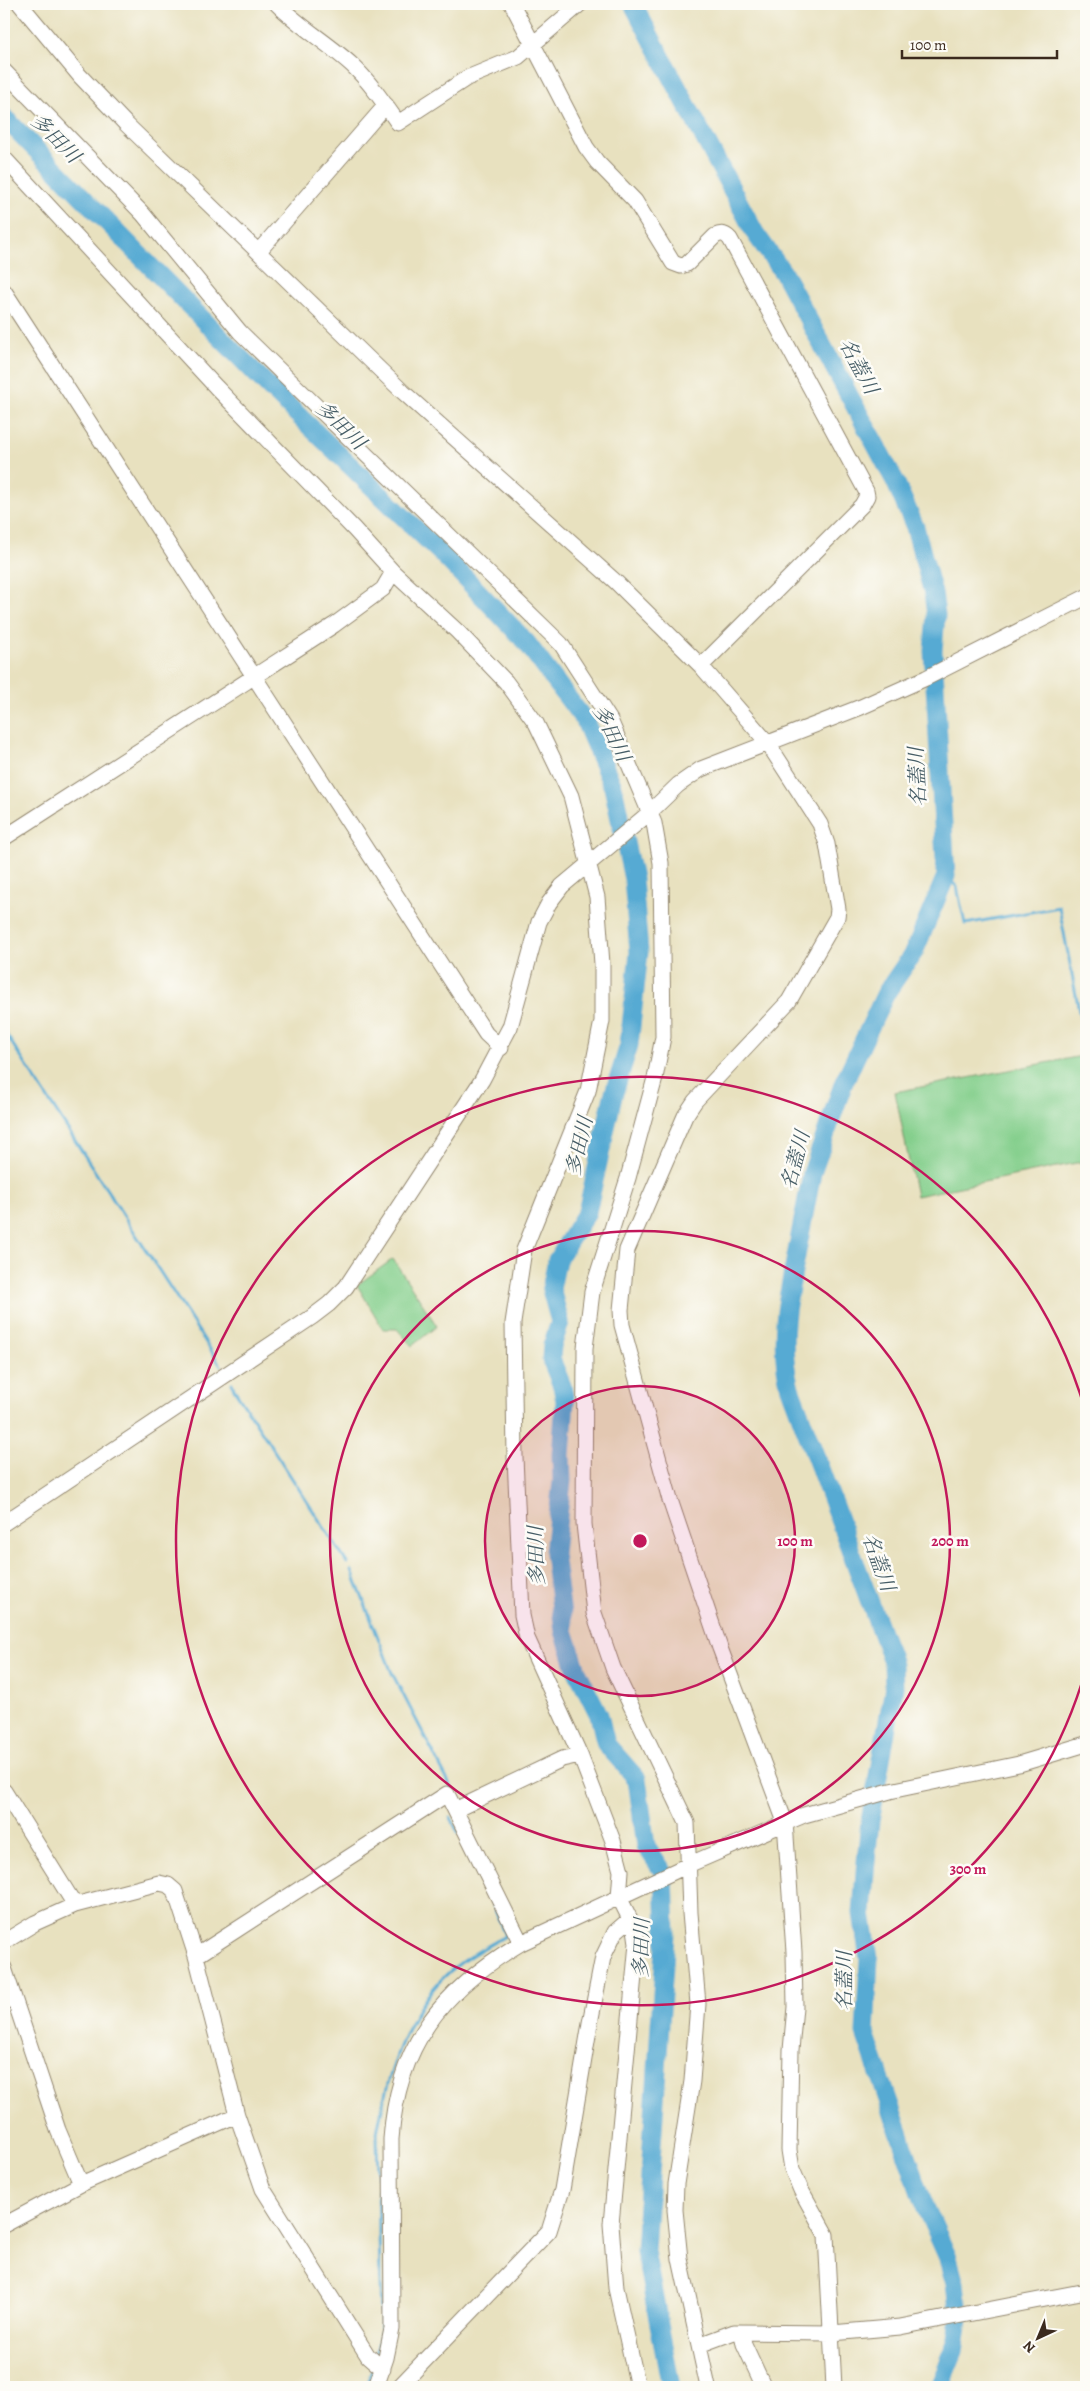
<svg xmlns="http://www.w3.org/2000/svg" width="1090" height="2391" font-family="Alegreya,'Noto Serif JP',serif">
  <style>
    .green { fill: #84cf8c; stroke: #607c55 }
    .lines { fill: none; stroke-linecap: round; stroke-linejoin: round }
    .stream { stroke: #57aad3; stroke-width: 3 }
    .river { stroke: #57aad3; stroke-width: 19 }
    .minor-casing { stroke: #92866e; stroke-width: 17 }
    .minor { stroke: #fff; stroke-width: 15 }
    .ring { fill: none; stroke: #c2185b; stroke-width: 2.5 }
    .labels { text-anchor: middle; stroke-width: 5; stroke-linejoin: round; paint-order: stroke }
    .water-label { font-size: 20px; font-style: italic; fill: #465d66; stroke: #fdfcf7 }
    .centre { fill: #c2185b; stroke: #fdfcf7; stroke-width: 2.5 }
    .ring-label { font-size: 15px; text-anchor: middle; font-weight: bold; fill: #c2185b; stroke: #fdfcf7; stroke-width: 5; stroke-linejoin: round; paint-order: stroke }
  </style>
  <rect width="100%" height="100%" fill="#fdfcf7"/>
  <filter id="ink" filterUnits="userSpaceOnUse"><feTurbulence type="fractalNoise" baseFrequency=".02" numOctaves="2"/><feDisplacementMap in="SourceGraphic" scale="10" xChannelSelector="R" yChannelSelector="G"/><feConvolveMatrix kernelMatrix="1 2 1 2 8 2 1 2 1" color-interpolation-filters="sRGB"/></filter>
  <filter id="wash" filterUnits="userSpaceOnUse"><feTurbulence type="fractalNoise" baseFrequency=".0096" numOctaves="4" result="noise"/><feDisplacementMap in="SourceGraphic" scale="20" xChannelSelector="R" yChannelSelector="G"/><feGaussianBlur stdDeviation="1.12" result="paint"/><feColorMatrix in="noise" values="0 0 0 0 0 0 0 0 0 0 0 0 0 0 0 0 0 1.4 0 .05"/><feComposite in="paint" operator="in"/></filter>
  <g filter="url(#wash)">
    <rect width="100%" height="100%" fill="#e8e1bf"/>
    <path class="green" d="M1082,1056l4,21v84l-170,35 -21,-104z
      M393,1259l44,67 -25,20 -15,-17h-14l-26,-44z"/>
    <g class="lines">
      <path class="stream" d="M946,876l11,11 8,37 94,-17 27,140
        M4,1031l217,335
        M232,1383l2,6 113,174
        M352,1571l40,102 61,118
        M451,1818l7,15
        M376,2356l5,-27 -4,-196c11,-61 30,-130 82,-169 14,-11 31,-19 46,-28l-16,-42
        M366,2387l7,-20"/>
      <path class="river" d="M633,4l122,229 29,41 111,207 20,46 18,66 3,22 -3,36 13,225 -32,76 -28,41 -42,89 -32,91 -24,125c-5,30 -6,60 2,90l103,276 1,23 -24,134 -5,51 -3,41 7,46 -4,74 58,169 25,56 7,25 4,36 -5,32 -15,36
        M4,117l269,274 174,168 79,83 59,79 28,66 20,92 6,73 -10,93 -16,51 -26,116 -30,48 -6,29 9,33 -8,24 -1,13 11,27 3,15 -4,54 1,26 -8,72 10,78 13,40 22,44 7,29 31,35 9,67 18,27 2,61 -21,317 26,136"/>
    </g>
  </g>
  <g filter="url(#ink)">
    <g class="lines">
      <defs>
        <path id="minor" d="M20,4l60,72 45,47 278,269 213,190 85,84 66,76 53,82 7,20 11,65 -1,8 -48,84 -94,100 -10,15 -58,134 -6,60 1,15 48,175 50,148 65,174 9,130 1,55 -4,43 -2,100 3,19 9,21 25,45 8,152
          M277,4c23,23 51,39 75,61 18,17 32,38 46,58l69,-45 51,-21 62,-53
          M512,4l74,143 11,15 38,39 38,62 8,3 6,-2 28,-28c6,-3 10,-3 15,3l136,252 1,5 -5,9 -161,161
          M4,71l139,143 97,118 321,312 49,76 44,103 7,40 2,174 -8,41 -27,100 -36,114 -7,56 -1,176 10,89 19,55 74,155 3,90 8,91 -6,77 -16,103 -1,26 5,49 28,128
          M4,158l212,229 138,142 39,43 65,60 48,50 30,41 35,73 26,101 5,67v57l-14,70 -64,159 -11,73 2,134 7,158 5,23 53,117 33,86 8,30 -2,26 16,32 2,14 -26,281 5,64 22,99
          M259,251l127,-146
          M4,291l482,743 15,14
          M4,838l330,-213 49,-36 10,-17
          M4,1523l308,-206 17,-13 17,-17 136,-207 28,-53 29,-105 10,-19 13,-17 86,-72 30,-29 23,-16 160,-62 65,-29 160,-81
          M4,1791l71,114
          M455,1810l66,133
          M4,1942l31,-19 40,-18 84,-22 9,2 7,6 21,65 41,159 26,74 105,167 15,13
          M196,1956l251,-162 8,16 107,-51 18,-4
          M4,1968l54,162 23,54
          M4,2225l77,-41 156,-69
          M742,2334l2,10 20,43
          M699,2345l35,-13 98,1 68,-6 186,-36
          M376,2387l10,-29 6,-29 -1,-190c7,-95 50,-148 130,-196l167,-78 116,-50 86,-24 129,-27 67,-20
          M399,2387l150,-156 13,-41 28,-167 13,-66 12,-25 15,-13"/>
      </defs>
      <use href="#minor" class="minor-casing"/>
      <use href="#minor" class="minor"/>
    </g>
  </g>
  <circle cx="640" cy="1541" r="155" fill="#c2185b" fill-opacity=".12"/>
  <g class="ring">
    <circle cx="640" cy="1541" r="155"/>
    <circle cx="640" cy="1541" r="310"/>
    <path d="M1086 1669A464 464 0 1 1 1086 1413"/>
  </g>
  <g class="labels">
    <g class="water-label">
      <text transform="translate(56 138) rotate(45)" y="7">多田川</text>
      <text transform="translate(859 366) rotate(62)" y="7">名蓋川</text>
      <text transform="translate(341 425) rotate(44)" y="7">多田川</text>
      <text transform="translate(612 733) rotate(64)" y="7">多田川</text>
      <text transform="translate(917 777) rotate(-93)" y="7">名蓋川</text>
      <text transform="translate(579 1146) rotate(-77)" y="7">多田川</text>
      <text transform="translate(795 1160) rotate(-75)" y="7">名蓋川</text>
      <text transform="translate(536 1556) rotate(-92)" y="7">多田川</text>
      <text transform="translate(879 1562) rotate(70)" y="7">名蓋川</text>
      <text transform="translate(641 1948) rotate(-88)" y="7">多田川</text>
      <text transform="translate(844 1981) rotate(-90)" y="7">名蓋川</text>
    </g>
  </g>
  <circle cx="640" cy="1541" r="8" class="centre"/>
  <g class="ring-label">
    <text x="795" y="1546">100 m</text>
    <text x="950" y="1546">200 m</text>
    <text x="968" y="1874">300 m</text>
  </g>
  <rect width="1090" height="2391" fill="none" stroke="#fdfcf7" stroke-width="20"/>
  <g transform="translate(1038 2338) rotate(224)" stroke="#fdfcf7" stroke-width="4" paint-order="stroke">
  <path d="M0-4L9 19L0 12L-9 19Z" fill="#3b2a1e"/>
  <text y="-8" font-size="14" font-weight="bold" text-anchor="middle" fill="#3b2a1e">N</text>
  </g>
  <path d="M902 50v8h155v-8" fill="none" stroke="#3b2a1e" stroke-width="2.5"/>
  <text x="910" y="50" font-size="15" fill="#3b2a1e" stroke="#fdfcf7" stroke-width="4" paint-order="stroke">100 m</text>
</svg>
